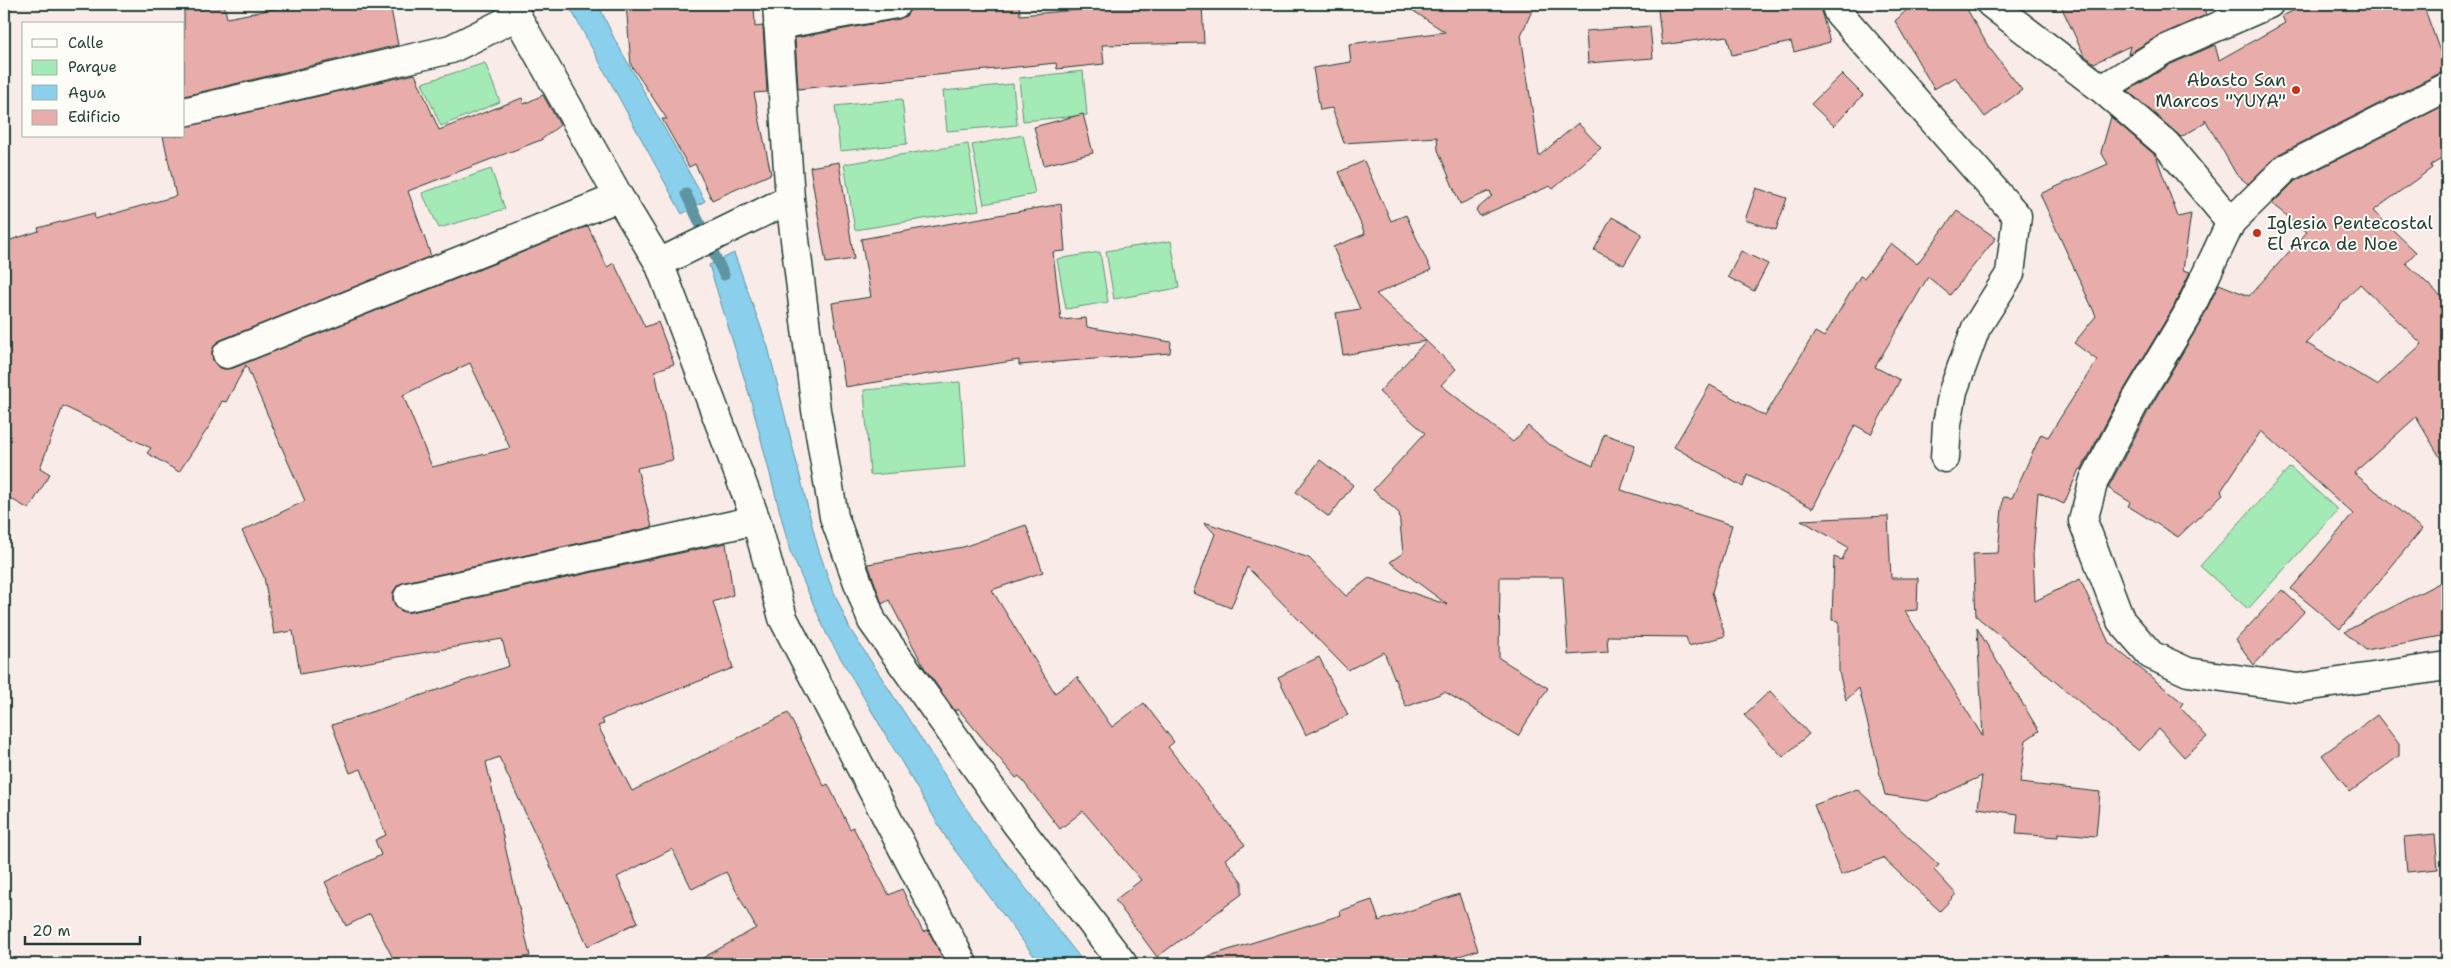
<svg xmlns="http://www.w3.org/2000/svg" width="2451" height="968" font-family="'Shantell Sans',sans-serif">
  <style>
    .green { fill: #a4eab6; stroke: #629475 }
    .water { fill: #8acfeb; stroke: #5f95a2 }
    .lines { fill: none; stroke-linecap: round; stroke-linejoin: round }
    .stream { stroke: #5f95a2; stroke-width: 11 }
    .building { fill: #e8adaa; stroke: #1f3d34; fill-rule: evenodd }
    .street-casing { stroke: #1f3d34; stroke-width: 31 }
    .street { stroke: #fdfcf7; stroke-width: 28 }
    .poi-dot { fill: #c8321e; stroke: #fdfcf7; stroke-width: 2 }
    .labels { text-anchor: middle; stroke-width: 4; stroke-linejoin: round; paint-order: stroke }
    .poi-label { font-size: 18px; fill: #1f3d34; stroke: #fdfcf7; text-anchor: end }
  </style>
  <rect width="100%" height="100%" fill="#f9ece8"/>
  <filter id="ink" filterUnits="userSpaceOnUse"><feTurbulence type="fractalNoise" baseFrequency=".02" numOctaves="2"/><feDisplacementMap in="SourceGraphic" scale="10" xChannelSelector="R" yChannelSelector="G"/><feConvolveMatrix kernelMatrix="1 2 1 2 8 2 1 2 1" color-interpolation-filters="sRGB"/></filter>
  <g filter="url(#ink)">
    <path class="green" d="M485,63l15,39 -59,24 -19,-43z
      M1083,71l4,44 -64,6 -4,-43z
      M1013,84l4,41 -70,6 -4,-40z
      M902,99l5,45 -67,7 -5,-45z
      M1023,135l12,59 -51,10 -12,-59z
      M968,144l11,66 -124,20 -11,-66z
      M491,169l14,40 -66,19 -17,-35z
      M1171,241l8,47 -65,11 -8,-48z
      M1100,252l8,50 -42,7 -9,-50z
      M960,382l6,85 -96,8 -6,-85z
      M2290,467l48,43 -90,99 -48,-43z"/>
    <path class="water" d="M568,4h30l16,34 91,163 -23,13z
      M734,253l34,94 49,198 13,38 20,46 131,202 104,133h-45l-92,-123 -121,-206 -37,-84 -40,-154 -41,-132z"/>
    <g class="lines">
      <path class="stream" d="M686,194l38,81"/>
    </g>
    <path class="building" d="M184,4h40l3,14 73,-14h90l8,41 -214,51z
      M626,4h128l1,23 8,-1 4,66 -13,1 17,81 -59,26 -17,-36 -6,3 -27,-48h5l-36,-54z
      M973,4h46l1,11 124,-11h58l2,39 -102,2 2,19 -47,5 -1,-6 -258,26 -3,-51 104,-19 7,-3 4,-6z
      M1403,4h132l-14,31 18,121 39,-33 23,25 -48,41 -3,-3 -70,30 -4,-6 16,-14 -2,-5 -30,13 -22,-54 -1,-13 -93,6 -12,-35 -12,2 -7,-42 38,-6 -2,-18 96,-12z
      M1702,4h117l11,38 -36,10 -3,-10 -59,13 -5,-19 -65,9 -4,-35z
      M1913,4h51l24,42 34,44 -37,27 -30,-40 -21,12 -39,-68z
      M2060,4h143l3,11 -48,21 -30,18 2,-8 -36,17 -10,-8z
      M2308,4h115l24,67 -7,2 -161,81 -31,30 -12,-10 -31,-55v4l-24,14 -53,-46 43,-27 44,-19 4,15 66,-37 -3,-7z
      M1650,26l3,32 -65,5 -2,-32z
      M415,74l24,56 83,-32 2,6 19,-9 17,30 -19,15 -133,51 23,65 -210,84 -6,4 -3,7 1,9 5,7 6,2 9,-1 355,-142 19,41 7,-4 31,64 13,-5 16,42 -19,7 18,89 -36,8 15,59 -247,55 -7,3 -5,7v9l4,7 6,4h8l315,-69 7,52 -20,7 20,66 -131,51 2,5 -6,2 34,65 156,-78 36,73 4,-2 22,45 3,-2 36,68 13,-6 21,43 5,-2 18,34h-254l64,-36 -30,-56 -34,17 -20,-40 -55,28 21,45 -50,24 -89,-189 -13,5 44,194 -36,8h-98l-26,-50 -24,12 -21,-44 56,-27 -6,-15 11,-5 -25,-66 -11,4 -18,-48 177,-59 -7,-27 -202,35 -7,-43 -19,3 -10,-57 -22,-46 63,-30 -59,-136 -20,37 -4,-1 -12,24 -31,47 -32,-19 4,-5 -88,-42 -23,62 10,6 -21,35 -25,-14v-253l35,-11 -1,-3 56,-15 1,6 81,-23 -13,-60h21v-9zM470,363l40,85 -78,19 -29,-72z
      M1842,74l21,21 -29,31 -23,-22z
      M2447,104v52l-16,9 1,3 -59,43 43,41 -10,11 41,39v167l-31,-52 -62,56 68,56 -82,100 -49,-40 62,-75 -92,-83 -40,60 2,3 -45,43 -50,-31 2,-4 -22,-14 42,-80 50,-85 19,-39 30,12 58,-64 -35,-28 23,-23zM2360,284l62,60 -45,41 -71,-42z
      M1083,114l10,39 -49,12 -10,-38z
      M2111,117l45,39 22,61 13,-3 -8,56 7,2 -17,36 -51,85 -41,77 -2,-1 -15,35 -26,-12 -5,63 2,46 45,-22 29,64 74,60 -3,4 27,30 -23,20 -25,-28 -20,22 -163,-135 -3,-62 25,-1 5,-56 9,1 29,-64 7,3 49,-77 -23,-17 22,-27 -56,-122 68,-30 -7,-12z
      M1364,161l27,60 15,-6 25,55 -55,24 50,47 -83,14 -7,-42 24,-4 -27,-62 32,-13 -26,-62z
      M839,162l15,97 -28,4 -16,-96z
      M1756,188l31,10 -11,32 -31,-10z
      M1061,204l4,47 -12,1 8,68 25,-2 1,9 84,15 -1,11 -151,12v-5l-174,27 -13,-84 39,-6 -10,-58z
      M1957,211l39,27 -46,57 -22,-18 -53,90 25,13 -29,54 -16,-9 -42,83 -66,-33 -4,12 -69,-40 36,-62 55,31 50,-84 9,5 36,-61 4,2 27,-35 26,21z
      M1612,217l30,17 -18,31 -30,-15z
      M1741,251l27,13 -14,27 -26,-14z
      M1426,341l30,28 -15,16 72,57 15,-16 19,17 46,23 11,-32 31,11 -14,45 111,35 -20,67 13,44 -36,10 -3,-9 -79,-1 1,16 -40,3 -5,-78h-63l-1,81 49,30 -30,48 -73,-44 -39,15 -22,-55 -36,18 -101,-103 -16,41 -38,-15 22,-59 -11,-12 105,36 37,38 23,-18 79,27 -58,-43 13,-9 -4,-40 -26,-23 52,-57 -46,-41z
      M1320,460l33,25 -24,32 -33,-25z
      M1888,516l3,62h27l-1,32 -12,1 78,126 -6,-109 62,103 -13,9 -6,43 80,9 -4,44 -38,-3v4l-42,-3 2,-20 -40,-6 4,-32 -54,25 -43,-6 -26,-107 -13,12 -7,-28v-51l-7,-1 2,-63 8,3 6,-13 -47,-27z
      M1026,525l17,47 -51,18 63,103 22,-16 35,50 32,-24 30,39 -6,5 77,98 -20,14 17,23v12l-85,63 -42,-57 26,-20 -58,-69 -23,18 -41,-53 -3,2 -58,-69 -3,2 -31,-44 -35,-67 -7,4 -14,-40 95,-17z
      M2447,579v56l-81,15 -22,-18z
      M2282,590l23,21 -51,54 -18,-25z
      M1319,657l29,58 -42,20 -28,-58z
      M1770,691l39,43 -26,23 -39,-42z
      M2377,715l22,29v12l-49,36 -28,-37z
      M1857,789l82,76 -5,5 22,24 -16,17 -57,-53 -42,17 -27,-70z
      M2435,834l3,35 -31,3 -3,-35z
      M1459,894l19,56 -44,14h-227l-1,-7 135,-42 -1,-4 32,-11 7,21z"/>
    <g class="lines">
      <defs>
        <path id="street" d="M510,4l109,193 40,66 97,257 27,98 180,346
          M777,4l13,195 26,211 18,107 38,104 143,201 108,142
          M1835,4l3,8 179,204 -7,58 -34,54 -23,63 -6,33 -2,34
          M1991,4l111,85 64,55 65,78
          M778,25l118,-21
          M2447,87l-161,81 -55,54 -44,93 -51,85 -42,80 -11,41 38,100 30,34 37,17 110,16 149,-22
          M2102,89l62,-39 105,-46
          M184,112l267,-63 66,-33
          M659,263l131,-64
          M227,354l392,-157
          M408,597l348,-77"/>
      </defs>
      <use href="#street" class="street-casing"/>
      <use href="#street" class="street"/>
    </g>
  </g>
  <g class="poi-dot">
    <circle cx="2296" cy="90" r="5"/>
    <circle cx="2257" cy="233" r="5"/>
  </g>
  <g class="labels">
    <g class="poi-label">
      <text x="2286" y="86">Abasto San<tspan x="2286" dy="21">Marcos "YUYA"</tspan></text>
      <text x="2267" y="229" text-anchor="start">Iglesia Pentecostal<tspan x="2267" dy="21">El Arca de Noe</tspan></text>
    </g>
  </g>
  <rect width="2451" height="968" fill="none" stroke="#fdfcf7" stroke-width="20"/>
  <rect x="10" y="10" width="2431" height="948" fill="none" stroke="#1f3d34" stroke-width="2" filter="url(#ink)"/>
  <rect x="22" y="22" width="162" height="115" fill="#fdfcf7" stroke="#a4b0a9"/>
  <rect x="32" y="39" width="25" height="8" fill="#fdfcf7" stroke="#a4b0a9"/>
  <text x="68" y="48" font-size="15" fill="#1f3d34">Calle</text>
  <rect x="32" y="60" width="25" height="15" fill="#a4eab6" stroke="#a4b0a9"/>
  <text x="68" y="72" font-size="15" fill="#1f3d34">Parque</text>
  <rect x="32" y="85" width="25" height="15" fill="#8acfeb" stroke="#a4b0a9"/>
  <text x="68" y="98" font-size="15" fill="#1f3d34">Agua</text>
  <rect x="32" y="110" width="25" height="15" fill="#e8adaa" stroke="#a4b0a9"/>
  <text x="68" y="122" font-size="15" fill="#1f3d34">Edificio</text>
  <path d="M25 936v8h115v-8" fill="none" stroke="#1f3d34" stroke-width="2.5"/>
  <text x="32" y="936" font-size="15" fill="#1f3d34" stroke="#fdfcf7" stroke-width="4" paint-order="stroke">20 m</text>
</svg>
